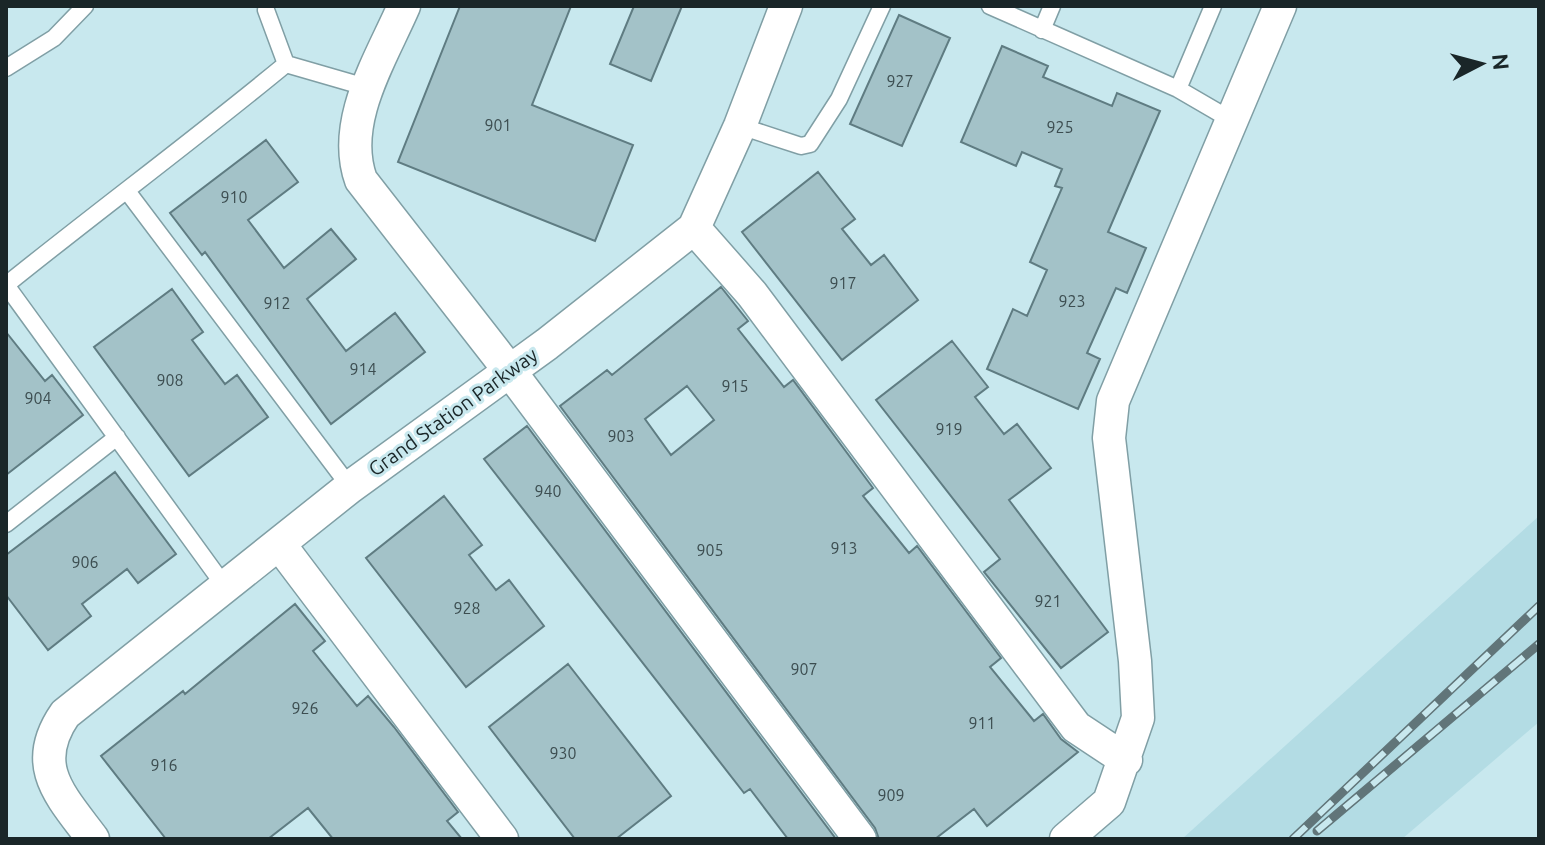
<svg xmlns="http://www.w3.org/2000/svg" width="1545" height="845" font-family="Ubuntu,sans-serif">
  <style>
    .built { fill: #b3dce4 }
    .building { fill: #a3c2c8; stroke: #5f7c82; stroke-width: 2; fill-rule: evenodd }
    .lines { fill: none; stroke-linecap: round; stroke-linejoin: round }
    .service-casing { stroke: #809fa5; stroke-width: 19 }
    .minor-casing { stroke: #809fa5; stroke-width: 35 }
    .service { stroke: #fff; stroke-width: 16 }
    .minor { stroke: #fff; stroke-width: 32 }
    .rail-casing { stroke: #617579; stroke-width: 9 }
    .rail { stroke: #c8e8ee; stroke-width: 6; stroke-dasharray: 18; stroke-linecap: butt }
    .labels { text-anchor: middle; stroke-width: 6; stroke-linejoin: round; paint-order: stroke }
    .number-label { font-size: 16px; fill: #3c4d50 }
    .street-label { font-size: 20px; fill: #1a2628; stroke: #c8e8ee }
  </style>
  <rect width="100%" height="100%" fill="#c8e8ee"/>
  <path class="built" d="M1539,516v206l-137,117h-220z"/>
  <path class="building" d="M460,6h111l-39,99 101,40 -38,96 -197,-79z
    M634,6h48l-31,75 -41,-17z
    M899,15l51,23 -48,108 -52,-22z
    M1002,46l46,20 -5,11 69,29 5,-13 43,18 -52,121 38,16 -19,45 -11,-5 -29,65 13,6 -22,50 -91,-40 26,-60 14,7 20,-46 -17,-8 32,-74 -7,-2 7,-17 -40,-17 -6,14 -55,-24z
    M266,140l32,42 -50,38 36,48 47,-39 25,30 -49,40 39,52 49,-38 30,39 -94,72 -126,-172 -3,3 -32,-42z
    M818,172l37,47 -13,10 29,36 13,-10 34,45 -76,60 -100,-128z
    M721,287l27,34 -10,8 46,58 9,-7 80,108 -10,8 46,57 8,-7 84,112 -11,9 44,54 9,-7 18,25 17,13 -91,74 -13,-17 -39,30h-56l-4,-11 -315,-422 47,-36 5,5zM687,386l27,34 -43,35 -26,-36z
    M172,289l31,43 -11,8 33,44 12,-9 31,42 -79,59 -95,-129z
    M6,332l39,49 7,-6 31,40 -77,60z
    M952,341l36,46 -13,10 29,37 13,-10 34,44 -42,32 99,132 -47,36 -77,-96 16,-13 -124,-159z
    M527,426l309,413h-48l-38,-50 -6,4 -260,-334z
    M115,472l61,82 -38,29 -11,-14 -45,35 9,12 -43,34 -42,-55v-40z
    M444,496l38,49 -13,10 27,35 13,-10 35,46 -78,61 -100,-129z
    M295,604l30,37 -12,10 44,55 11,-10 26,31 64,85 -11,9 15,18h-129l-25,-31 -40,31h-102l-65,-83 82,-65 2,3z
    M568,664l103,132 -55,43h-41l-86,-112z"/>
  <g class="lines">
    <defs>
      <path id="service" d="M990,6l188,83 55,32
        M266,10l20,54 83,24
        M1042,30l10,-24
        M6,68l48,-30 31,-32
        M1178,89l35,-83
        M740,126l61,20 9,-2 29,-45 43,-93
        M127,191l223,296
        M6,285l220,303
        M6,285c93,-75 188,-145 280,-221
        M6,524l111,-87"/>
      <path id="minor" d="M404,6c-23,53 -64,116 -43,174l148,190 351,469
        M694,228l58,66 324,433 50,33
        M280,545l222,294
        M93,839c-32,-43 -64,-73 -28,-125l285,-227 197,-143 147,-116 46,-102 46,-120
        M1066,839l43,-37 29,-84 -3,-57 -26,-223 4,-37 167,-395"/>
    </defs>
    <use href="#service" class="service-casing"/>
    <use href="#minor" class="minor-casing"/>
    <use href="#service" class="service"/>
    <use href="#minor" class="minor"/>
    <defs>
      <path id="rail" d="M1317,831l222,-187
        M1293,839l246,-233"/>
    </defs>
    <use href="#rail" class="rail-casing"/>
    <use href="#rail" class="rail"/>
  </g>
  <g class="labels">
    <g class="number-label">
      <text x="900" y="87">927</text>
      <text x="498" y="131">901</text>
      <text x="1060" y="133">925</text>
      <text x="234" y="203">910</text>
      <text x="843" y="289">917</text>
      <text x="1072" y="307">923</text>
      <text x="277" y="309">912</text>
      <text x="363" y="375">914</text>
      <text x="170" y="386">908</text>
      <text x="735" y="392">915</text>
      <text x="38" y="404">904</text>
      <text x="949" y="435">919</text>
      <text x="621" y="442">903</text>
      <text x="548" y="497">940</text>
      <text x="844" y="554">913</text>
      <text x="710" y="556">905</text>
      <text x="85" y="568">906</text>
      <text x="1048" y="607">921</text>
      <text x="467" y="614">928</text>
      <text x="804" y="675">907</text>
      <text x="305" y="714">926</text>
      <text x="982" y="729">911</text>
      <text x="563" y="759">930</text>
      <text x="164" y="771">916</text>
      <text x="891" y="801">909</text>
    </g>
    <g class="street-label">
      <text transform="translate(453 412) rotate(-36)" y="7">Grand Station Parkway</text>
    </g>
  </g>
  <rect width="1545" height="845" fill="none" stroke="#1a2628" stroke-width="16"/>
  <g transform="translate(1481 64) rotate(84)" stroke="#c8e8ee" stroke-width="6" paint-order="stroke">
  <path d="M0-6L14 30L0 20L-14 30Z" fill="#1a2628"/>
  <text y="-12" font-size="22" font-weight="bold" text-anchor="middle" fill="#1a2628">N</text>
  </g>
</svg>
